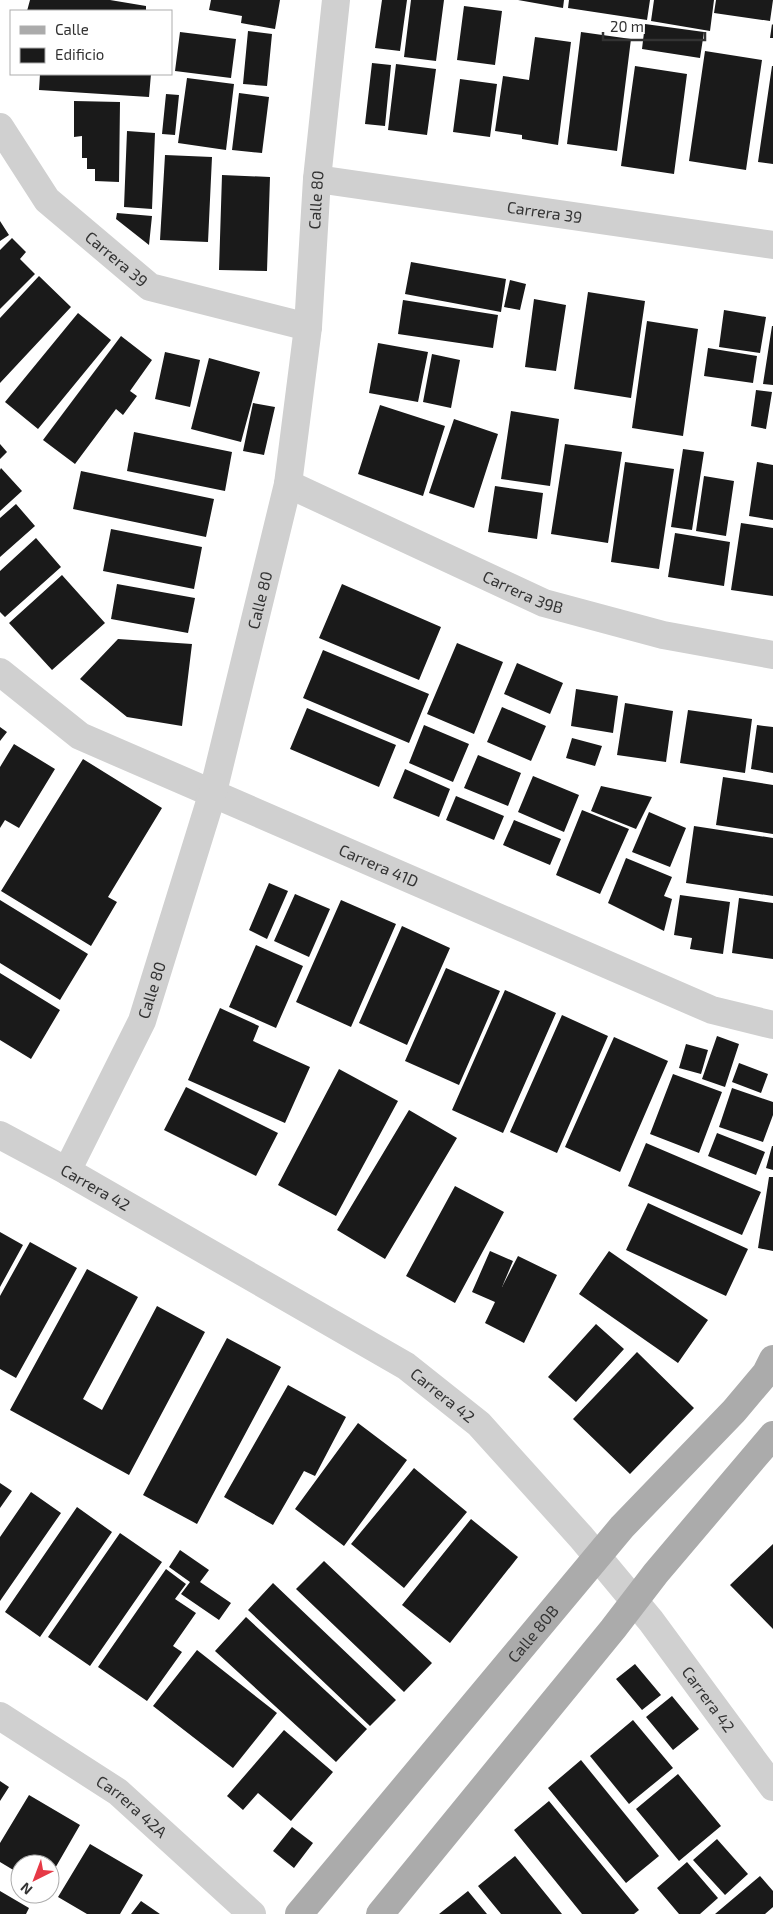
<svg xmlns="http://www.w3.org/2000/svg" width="773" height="1914" font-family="'Exo 2',sans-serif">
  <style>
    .building { fill: #1a1a1a }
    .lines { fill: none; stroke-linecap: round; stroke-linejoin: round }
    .minor { stroke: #d0d0d0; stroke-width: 28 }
    .major { stroke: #ababab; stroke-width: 28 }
    .labels { text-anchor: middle; stroke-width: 5; stroke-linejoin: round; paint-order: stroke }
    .street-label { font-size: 16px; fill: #333; stroke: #fff }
  </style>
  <rect width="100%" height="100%" fill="#fff"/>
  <path class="building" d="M30,0h80l36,6v5h-119z
    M211,0h69l-5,29 -34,-6 1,-7 -33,-6z
    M382,0h25l-7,51 -25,-3z
    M411,0h33l-8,61 -32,-4z
    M518,0h46l-1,8z
    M569,0h81l-3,20 -79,-12z
    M654,0h60l-4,31 -59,-10z
    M716,0h57l-3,21 -56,-8z
    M464,6l38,5 -7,54 -38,-5z
    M645,24l59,8 -4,26 -58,-9z
    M772,24l1,1v13h-3z
    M248,31l24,3 -5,52 -24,-2z
    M180,32l56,7 -5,39 -56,-7z
    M581,32l50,7 -14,112 -50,-7z
    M535,37l36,5 -13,103 -36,-6v-4l-27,-4 8,-55 26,4z
    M705,51l57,9 -16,110 -57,-9z
    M372,63l19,2 -6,61 -20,-2z
    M396,64l40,5 -9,66 -39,-5z
    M635,66l52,8 -13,100 -53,-8z
    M772,66h1v98l-15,-2z
    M40,74h111l-2,23 -110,-7z
    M187,78l47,6 -8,66 -48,-7z
    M460,79l37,5 -7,53 -37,-5z
    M239,93l30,4 -7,56 -30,-3z
    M166,94l13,1 -4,40 -13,-1z
    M74,101l46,1 -1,80 -24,-1v-12h-8v-11h-5v-22l-8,1z
    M127,131l28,2 -3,76 -28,-2z
    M165,155l47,2 -4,85 -48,-2z
    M222,175l48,2 -3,94 -48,-1z
    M117,213l35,3 -3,29 -33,-26z
    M0,221l9,14 -9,6z
    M12,238l14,14 -6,7 15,15 -35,35v-59z
    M411,262l95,17 -5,33 -96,-18z
    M39,276l32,31 -71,76v-65z
    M510,280l16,4 -6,26 -16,-3z
    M588,292l57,9 -14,97 -57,-9z
    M534,299l32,6 -10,66 -31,-4z
    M403,300l95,15 -5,33 -95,-14z
    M724,310l42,7 -6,36 -41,-6z
    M78,313l33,27 -73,89 -33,-27z
    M647,321l51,8 -15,107 -51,-8z
    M772,326h1v59l-10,-1z
    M121,336l31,24 -22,31 7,5 -14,19 -7,-6 -41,55 -32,-24z
    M378,343l50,9 -10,50 -49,-9z
    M708,348l49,8 -4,27 -49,-7z
    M165,352l35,8 -10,47 -35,-8z
    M432,354l28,6 -9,48 -28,-6z
    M209,358l51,14 -19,70 -50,-13z
    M756,390l16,2 -6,37 -15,-3z
    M253,403l22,4 -11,48 -21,-4z
    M380,405l65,21 -22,70 -65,-22z
    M511,411l48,8 -9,67 -49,-7z
    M454,419l44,15 -24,74 -45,-15z
    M134,432l98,20 -7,39 -98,-20z
    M0,444l7,8 -7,7z
    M565,444l57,8 -14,91 -57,-9z
    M683,449l21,3 -12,78 -21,-3z
    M625,462l49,7 -15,100 -48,-7z
    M757,462l16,3v55l-24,-4z
    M1,468l21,23 -22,20v-41z
    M81,471l133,28 -8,38 -133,-28z
    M704,476l30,5 -8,55 -30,-5z
    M495,486l48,7 -6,46 -49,-7z
    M16,504l19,22 -35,31v-39z
    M741,523l32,5v68l-42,-6z
    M111,529l91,18 -8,42 -91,-18z
    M675,533l55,9 -6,44 -56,-9z
    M36,538l25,29 -56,50 -5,-5v-41z
    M62,575l43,48 -53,47 -43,-47z
    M117,584l78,14 -7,35 -77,-14z
    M342,584l99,43 -22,53 -100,-42z
    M118,639l74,5 -10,82 -55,-9 -47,-38z
    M457,643l46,19 -29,72 -47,-20z
    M323,650l106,44 -20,49 -106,-45z
    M517,663l46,20 -13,31 -46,-20z
    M576,689l42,7 -5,37 -42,-7z
    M625,703l48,8 -7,51 -49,-7z
    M502,707l44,19 -15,35 -44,-19z
    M307,708l89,37 -17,42 -89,-38z
    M688,710l64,9 -7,54 -65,-10z
    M424,725l45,19 -16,38 -44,-19z
    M757,725l16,2v46l-22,-4z
    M0,727l7,5 -7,9z
    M572,738l30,8 -7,20 -29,-8z
    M14,744l41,25 -36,59 -14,-8 -5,8v-61z
    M478,755l43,18 -13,33 -44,-18z
    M83,759l79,49 -54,89 9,5 -26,44 -90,-55z
    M405,769l45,20 -11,28 -46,-19z
    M533,776l46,19 -15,37 -46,-20z
    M723,777l50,8v49l-57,-9z
    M601,786l51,11 -16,32 -45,-18z
    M456,796l48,20 -10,24 -48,-20z
    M582,810l47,19 -29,65 -44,-19z
    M649,812l37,16 -16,39 -38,-15z
    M514,820l47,19 -11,26 -47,-20z
    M694,826l79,12v58l-87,-13z
    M626,858l46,19 -8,19 8,3 -8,32 -56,-28z
    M269,883l19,8 -21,48 -18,-9z
    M295,894l35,15 -21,48 -35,-16z
    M680,895l50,7 -7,52 -33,-5 2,-11 -18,-3z
    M739,898l34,5v56l-41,-6z
    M0,900l88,54 -28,46 -60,-37z
    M341,900l55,24 -45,103 -55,-25z
    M402,926l48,22 -43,97 -48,-22z
    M256,945l47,21 -27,62 -47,-21z
    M446,968l54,23 -41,94 -54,-24z
    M0,973l60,37 -29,49 -31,-19z
    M505,990l51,23 -53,120 -51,-23z
    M220,1008l39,18 -6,15 57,26 -25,56 -97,-43z
    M562,1015l46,21 -51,117 -47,-21z
    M717,1036l22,8 -14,43 -23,-8z
    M614,1037l54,24 -48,111 -55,-25z
    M686,1044l22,6 -7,24 -22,-6z
    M739,1063l29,11 -7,19 -29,-11z
    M339,1069l59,32 -62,115 -58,-31z
    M673,1074l49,18 -23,61 -49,-19z
    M186,1087l92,46 -22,43 -92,-46z
    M732,1088l41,14v13l-10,27 -44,-15z
    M409,1110l48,28 -72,121 -48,-29z
    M717,1133l48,19 -9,23 -48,-19z
    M646,1143l115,49 -19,43 -114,-49z
    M772,1146h1v24l-7,-2z
    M769,1177h4v74l-15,-3z
    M455,1186l49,26 -49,91 -49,-27z
    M648,1203l100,46 -22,47 -100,-46z
    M0,1232l23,13 -23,42z
    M30,1242l47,26 -61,110 -16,-9v-73z
    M490,1251l23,10 -11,26 16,-31 39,19 -33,68 -39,-20 10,-21 -23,-10z
    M609,1251l99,69 -30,43 -99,-69z
    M87,1269l51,28 -55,102 19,11 55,-104 48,26 -76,143 -119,-65z
    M596,1324l28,25 -48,53 -28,-25z
    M227,1338l54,29 -84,157 -54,-29z
    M637,1352l57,56 -64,66 -57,-55z
    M288,1385l58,32 -31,59 -11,-5 -31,54 -49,-28z
    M358,1423l49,37 -63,86 -49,-37z
    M414,1468l53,44 -63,76 -53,-44z
    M0,1483l12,8 -12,17z
    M31,1492l30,21 -61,88v-64z
    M77,1507l35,25 -72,105 -35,-25z
    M471,1519l47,38 -68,86 -48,-38z
    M120,1533l42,29 -72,104 -42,-29z
    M773,1544v85l-43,-44z
    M180,1550l29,20 -9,12 31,21 -12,17 -38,-26 9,-12 -21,-15z
    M324,1561l108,102 -28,29 -108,-103z
    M166,1569l20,15 -11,15 21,14 -23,33 9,6 -35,49 -49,-34z
    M273,1583l123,117 -26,26 -122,-116z
    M246,1617l121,112 -31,33 -121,-111z
    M197,1650l80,63 -44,55 -80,-62z
    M635,1664l26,31 -19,15 -26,-31z
    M672,1696l27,33 -26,21 -27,-33z
    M633,1720l40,48 -44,36 -39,-48z
    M284,1730l49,42 -42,49 -33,-28 -15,17 -16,-14z
    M581,1760l78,96 -33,27 -78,-95z
    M678,1774l43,52 -42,35 -43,-52z
    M0,1781l9,6 -9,14z
    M29,1795l51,30 -30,52v-13h-30v10l-20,-12v-19z
    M549,1801l90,109 -5,4h-52l-68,-84z
    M292,1827l21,16 -19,25 -21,-17z
    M717,1839l31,35 -23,21 -32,-35z
    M90,1844l53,31 -23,39h-33l-29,-17z
    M515,1856l47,58h-61l-23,-28z
    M687,1862l31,36 -18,16h-21l-22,-26z
    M760,1876l13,15v16l-8,7h-50z
    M0,1891l29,17 -3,6h-26z
    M468,1891l19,23h-48z
    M141,1901l19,13h-29z"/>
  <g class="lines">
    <g class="minor">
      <path id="s1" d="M0,127l47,73 103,87 158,40"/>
      <path id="s2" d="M317,179l456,66"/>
      <path id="s3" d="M288,484l256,119 119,32 110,20"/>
      <path id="s4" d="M0,672l80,64 632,274 61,15"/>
      <path id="s5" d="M0,1135l67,36 339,195 73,58 102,113 70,84 122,166"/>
      <path id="s6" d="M67,1171l75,-150 71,-229 75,-308 20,-157 9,-148 19,-179"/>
      <path id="s7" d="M0,1716l118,76 134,122"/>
    </g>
    <g class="major">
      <path id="s8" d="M299,1914l323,-387 112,-116 32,-38 7,-14"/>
      <path d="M380,1914l233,-285 43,-56 117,-138"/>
    </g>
  </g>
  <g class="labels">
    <g class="street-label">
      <text dy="6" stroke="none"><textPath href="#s6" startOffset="1010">Calle 80</textPath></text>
      <text dy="6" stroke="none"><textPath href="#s2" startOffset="230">Carrera 39</textPath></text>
      <text dy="6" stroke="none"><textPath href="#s1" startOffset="178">Carrera 39</textPath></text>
      <text dy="6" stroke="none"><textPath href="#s3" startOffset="259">Carrera 39B</textPath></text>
      <text dy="6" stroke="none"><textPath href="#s6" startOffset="605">Calle 80</textPath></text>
      <text dy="6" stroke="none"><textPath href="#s4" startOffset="428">Carrera 41D</textPath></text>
      <text dy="6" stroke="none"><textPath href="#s6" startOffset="200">Calle 80</textPath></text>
      <text dy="6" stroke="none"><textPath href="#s5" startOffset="109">Carrera 42</textPath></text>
      <text dy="6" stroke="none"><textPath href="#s5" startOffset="514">Carrera 42</textPath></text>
      <text dy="6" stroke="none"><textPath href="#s8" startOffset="365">Calle 80B</textPath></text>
      <text dy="6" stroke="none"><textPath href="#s5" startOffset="919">Carrera 42</textPath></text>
      <text dy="6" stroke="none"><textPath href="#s7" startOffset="160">Carrera 42A</textPath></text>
    </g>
  </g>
  <rect x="10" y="10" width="162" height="65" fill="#ffffff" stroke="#adadad"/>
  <rect x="20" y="26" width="25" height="8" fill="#ababab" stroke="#adadad"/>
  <text x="55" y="35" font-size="15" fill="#333333">Calle</text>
  <rect x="20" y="48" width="25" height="15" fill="#1a1a1a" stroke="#adadad"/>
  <text x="55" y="60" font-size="15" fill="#333333">Edificio</text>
  <g transform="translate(35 1879) rotate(222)"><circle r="24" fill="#ffffff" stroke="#adadad"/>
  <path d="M0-4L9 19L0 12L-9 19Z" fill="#e63946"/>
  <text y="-8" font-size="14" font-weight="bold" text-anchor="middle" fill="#333333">N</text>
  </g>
  <path d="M603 32v8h102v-8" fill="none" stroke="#333333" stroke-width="2.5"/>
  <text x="610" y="32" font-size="15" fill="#333333" stroke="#ffffff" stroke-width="4" paint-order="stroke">20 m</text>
</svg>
